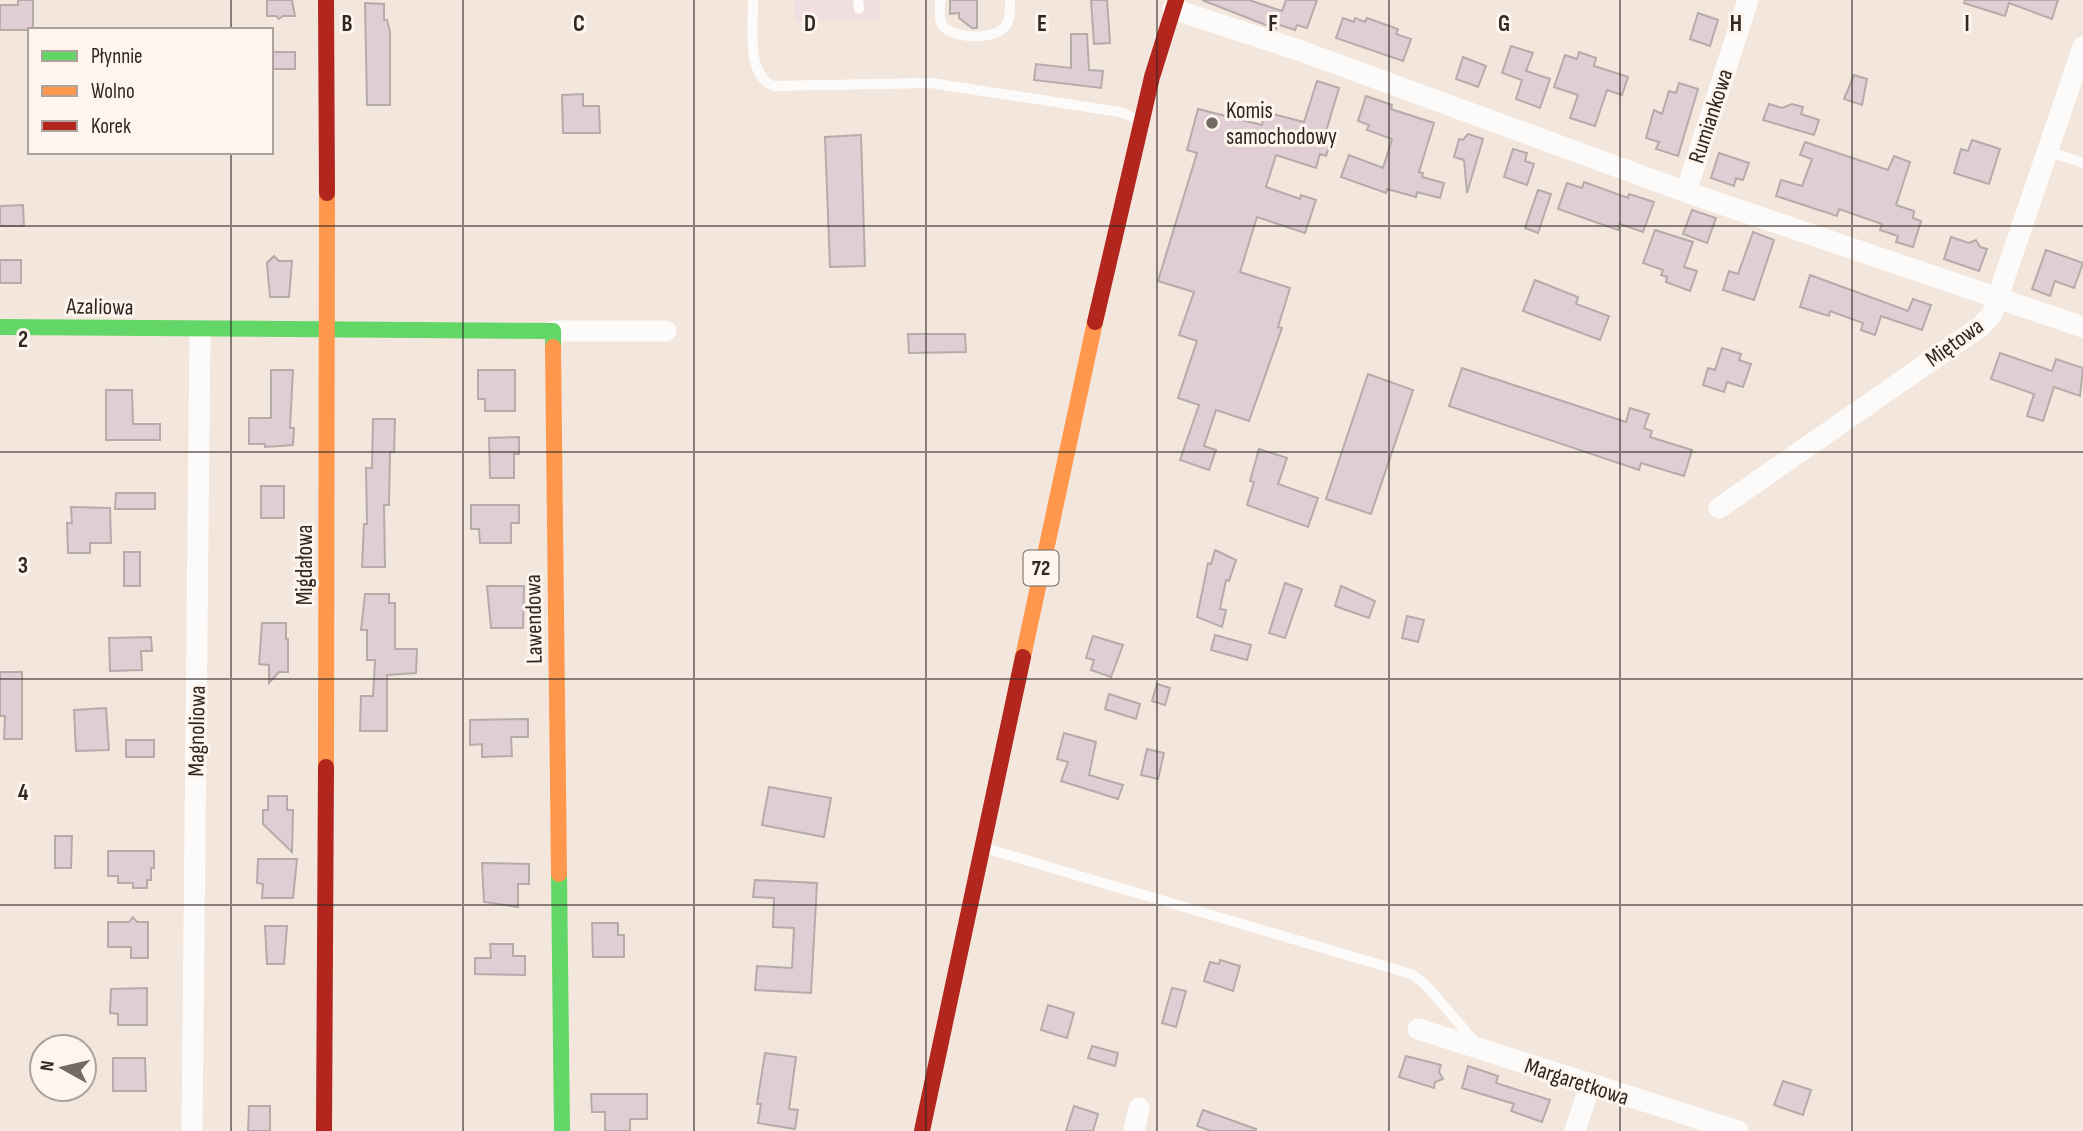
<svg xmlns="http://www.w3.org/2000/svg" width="2083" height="1131" font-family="'Sofia Sans Condensed',sans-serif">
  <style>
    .commercial { fill: #f1dee0 }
    .building { fill: #e1ced4; stroke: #b5acaa; stroke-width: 2 }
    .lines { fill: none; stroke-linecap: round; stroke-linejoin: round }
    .lane { stroke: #fdfbfa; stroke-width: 10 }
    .street { stroke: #fdfbfa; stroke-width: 21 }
    .fast { stroke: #63d668; stroke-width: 16 }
    .slow { stroke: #ff974d; stroke-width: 16 }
    .jam { stroke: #b3261e; stroke-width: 16 }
    .grid { fill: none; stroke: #302822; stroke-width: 2; stroke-opacity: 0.55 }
    .poi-dot { fill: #746a63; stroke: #fef5ee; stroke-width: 2.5 }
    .labels { text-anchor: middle; stroke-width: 6; stroke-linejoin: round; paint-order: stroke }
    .shield { fill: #fef5ee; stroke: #6e665f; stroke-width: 2 }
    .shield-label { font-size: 21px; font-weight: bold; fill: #302822 }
    .poi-label { font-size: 23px; fill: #302822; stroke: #fef5ee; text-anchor: start }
    .street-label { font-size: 23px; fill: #302822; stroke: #fef5ee }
    .grid-label { font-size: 23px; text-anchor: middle; font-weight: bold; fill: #302822; stroke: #fef5ee; stroke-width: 6; stroke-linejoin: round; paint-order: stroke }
  </style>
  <rect width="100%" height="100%" fill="#f3e6dd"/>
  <path class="commercial" d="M794,0h85l1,19 -85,3z"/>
  <path class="building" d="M18,0h15v30h-33v-25h18z
    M267,0h25l3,16h-12l-4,3 -3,-3h-9z
    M950,0h27v28h-5l-13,-10v-5l-9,1z
    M1091,0h16l3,43 -16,1z
    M1202,0h47l33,11 4,-11h31l-10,28 -10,-3 -2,5 -18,-6 -1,5z
    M1965,0h93l-6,19 -43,-16 -4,13 -41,-13z
    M365,3l19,1v16h3l3,12v73h-23z
    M1698,13l20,7 -8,26 -20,-7z
    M1343,18l11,4 1,-4 10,4 2,-4 31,11 -2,5 15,5 -8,22 -67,-23z
    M1071,34h16l2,36 14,1 -2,17 -67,-8 2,-16 35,4z
    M1511,46l22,7 -7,18 24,8 -10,29 -24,-9 6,-19 -20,-7z
    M271,52h24v17h-24z
    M1579,52l17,6 -2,8 34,11 -6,18 -15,-5 -12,36 -25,-8 8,-23 -24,-8 11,-32 12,4z
    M1463,57l23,9 -8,21 -22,-8z
    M1854,75l13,4 -5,26 -18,-6z
    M1317,81l22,7 -15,50 7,3 -5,15 -6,-2 -4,14 -40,-13 -10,32 34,12 1,-4 15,5 -11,33 -48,-16 -17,55 50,16 -12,39 4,1 -33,93 -33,-11 -12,36 12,4 -7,20 -29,-10 19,-55 -21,-7 19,-57 -18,-6 15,-43 -36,-11 39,-128 -10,-3 11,-41 64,16 3,-13 39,10z
    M1679,83l19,6 -20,67 -22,-7 3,-7 -13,-4 8,-28 8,4 7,-23 7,2z
    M583,94v12h16l1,27h-37l-1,-38z
    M1366,96l26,9 -1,4 43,14 -15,49 4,1 -1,4 22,6 -4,15 -23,-6 -1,5 -29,-8 -1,4 -45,-16 8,-22 34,13 9,-29 -25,-9 2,-5 -11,-4z
    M1769,104l13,4 10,-4 11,3 -2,7 18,6 -5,15 -51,-15z
    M1468,134l15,5 -16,54 -3,-33 -10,-3 5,-18 4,1z
    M861,135l4,131 -35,1 -5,-130z
    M1972,140l28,9 -11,35 -35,-11 7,-24 7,2z
    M1805,142l83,28 6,-14 16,6 -14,43 18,6 -1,7 8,3 -8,26 -17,-5 2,-6 -18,-6 2,-6 -43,-15 -2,7 -61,-20 5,-16 21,6 10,-27 -12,-4z
    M1513,149l14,4 -2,8 9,3 -7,21 -23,-8z
    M1719,153l30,10 -6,17 -7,-2 -2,8 -23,-8z
    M1584,182l44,16 1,-4 25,8 -11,30 -23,-8 -2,6 -60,-21 9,-26 15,5z
    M1538,190l13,4 -13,39 -13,-5z
    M23,205l1,21h-24v-20z
    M1692,210l24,8 -9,25 -24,-9z
    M1655,230l38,12 -9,25 13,4 -7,20 -24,-9 1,-5 -6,-2 2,-5 -20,-7z
    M1753,232l21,8 -20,60 -31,-10 6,-19 9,3z
    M1951,237l18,6 7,-3 4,7 7,2 -8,22 -35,-12z
    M2046,250l37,13 -9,25 -19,-7 -5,15 -18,-7z
    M274,256l5,5h13l-3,36h-19l-3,-34z
    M0,260h21v23h-21z
    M1810,275l98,36 5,-12 18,6 -9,25 -41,-14 -6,19 -14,-5 2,-7 -33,-12 -1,5 -29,-9z
    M1535,280l43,17 -2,7 33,12 -9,24 -77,-29z
    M908,334h57l1,18 -57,1z
    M1722,348l19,6 -2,6 12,4 -8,23 -16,-5 -3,10 -21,-7 5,-17 7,2z
    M2000,353l52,18 4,-12 27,9 -3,28 -26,-9 -11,34 -16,-5 7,-22 -43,-15z
    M1462,368l164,54 4,-14 19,6 -5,14 8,3 -2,6 42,13 -8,26 -43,-13 -2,7 -190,-64z
    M271,370h22l-3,58h4l-1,17 -28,2v-3h-16v-26h22z
    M478,370h37v41h-30v-12h-7z
    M1368,374l45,16 -42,124 -45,-15z
    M106,390h26l1,34h27v16h-54z
    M373,419h22l-1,33h-4l-1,53h-5l1,62h-23l2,-43h3l-1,-56h6z
    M519,437v17h-5v24h-24l-1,-40z
    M1259,449l28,9 -9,26 40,14 -10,29 -61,-22 7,-23 -4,-1z
    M261,486h23v32h-23z
    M116,493h39v16h-40z
    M471,505h48v18h-8v20h-31l-1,-14h-8z
    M71,507l39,1 1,35h-21v10h-22l-1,-30h5z
    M1215,550l21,10 -7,21 -3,-1 -6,29 6,1 -4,17 -25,-10 11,-54 3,1z
    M124,552h16v34h-16z
    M1285,583l17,6 -17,49 -16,-5z
    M487,586h37l-1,42h-32z
    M1341,586l34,15 -6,17 -34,-12z
    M365,594h24v9h6v46h22l-1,24 -29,2v56h-27l1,-35h12l2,-36h-8v-30h-6z
    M1407,616l17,4 -6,22 -16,-4z
    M262,623h24v16h2v33h-9l-10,11v-18l-10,-1z
    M1215,635l36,10 -4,15 -36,-10z
    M1093,636l30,9 -12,32 -20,-7 3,-10 -8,-2z
    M151,637l1,14h-11l1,19 -32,1 -1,-33z
    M0,672h22v67h-18l1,-23h-5z
    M1157,684l13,4 -5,17 -13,-4z
    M1109,694l31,10 -4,15 -31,-10z
    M106,708l3,42 -33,1 -2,-41z
    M528,719v18h-17l1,19 -30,1v-13l-12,1v-25z
    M1064,733l32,9 -7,33 34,10 -5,14 -57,-18 7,-19 -11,-3z
    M126,740h28v17h-28z
    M1147,749l17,4 -6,26 -17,-4z
    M769,787l62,11 -7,39 -62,-12z
    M268,796h19v14h6l-1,42 -29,-28v-14h5z
    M55,836h17l-1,32h-16z
    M108,851h46v17h-3v12h-4v8h-14v-5h-15v-7h-10z
    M258,859h39l-4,39h-31l1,-14 -6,-1z
    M482,863l47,1v20h-11v23l-34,-5z
    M755,880l62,3 -6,110 -56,-3 2,-24 35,2 2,-40 -21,-1 1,-29 -21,-1z
    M133,917l4,5h11v36h-17v-11h-23v-25h21z
    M592,923h26v12h6v22h-31z
    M265,926h22l-3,38h-17z
    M490,944h23v12h12v19l-50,-1v-16h16z
    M1220,960l20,6 -7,25 -29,-10 6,-19 9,2z
    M147,988v37h-29v-11l-8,-1 1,-24z
    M1172,988l14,3 -10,36 -14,-4z
    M1048,1005l26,8 -7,25 -26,-8z
    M1092,1046l26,7 -3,13 -27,-8z
    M765,1053l31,4 -7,52 9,1 -3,19 -37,-6 3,-19h-4z
    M1406,1056l35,9 -2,7 4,7 -8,3 -1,6 -35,-11z
    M113,1058h32l1,33h-33z
    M1468,1066l30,10 -2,7 54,17 -8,22 -31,-11 3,-7 -52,-16z
    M1783,1081l28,9 -8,25 -29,-10z
    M591,1094h56v25h-17v12h-25v-19h-13z
    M249,1106h21v25h-22z
    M1074,1106l24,8 -5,17h-27z
    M1203,1110l53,19v2h-45l-14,-5z"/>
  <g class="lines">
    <path class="lane" d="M753,0c1,27 -8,73 20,86l158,-3 189,29 17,7
      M858,0l1,9
      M940,0c0,6 -1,16 1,22 6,17 48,18 60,8 10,-7 9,-19 9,-30
      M2048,151l35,12
      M985,848l426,126 13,9 52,60"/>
    <path class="street" d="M1173,9l128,42 385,141 397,135
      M1686,192l62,-192
      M553,331h113
      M1719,508l262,-182 11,-12 91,-267
      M1418,1029l320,102
      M192,1131l8,-800
      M1134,1131l5,-23
      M1575,1131l15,-46"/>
    <path class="fast" d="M0,327l553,4v16
      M559,874l3,257"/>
    <path class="slow" d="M553,347l6,527
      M1023,657l72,-335
      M326,767l1,-574"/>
    <path class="jam" d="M326,0l1,193
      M1095,322l57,-245 24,-77
      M324,1131l2,-364
      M922,1131l101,-474"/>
  </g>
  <path class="grid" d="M231,0v30M463,0v1131M694,0v1131M926,0v1131M1157,0v1131M1389,0v1131M1620,0v1131M1852,0v1131M231,152v979M0,226h2083M0,452h2083M0,679h2083M0,905h2083"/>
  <circle class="poi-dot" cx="1212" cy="123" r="7"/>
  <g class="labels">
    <rect class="shield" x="1023.5" y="550.5" width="35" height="35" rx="5"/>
    <g class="shield-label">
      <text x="1041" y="575">72</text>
    </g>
    <g class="poi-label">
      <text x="1226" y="118">Komis<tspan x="1226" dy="26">samochodowy</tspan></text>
    </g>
    <g class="street-label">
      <text transform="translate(1710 116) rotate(-72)" y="8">Rumiankowa</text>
      <text transform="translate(100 306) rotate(1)" y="8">Azaliowa</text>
      <text transform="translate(1954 342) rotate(-36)" y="8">Miętowa</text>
      <text transform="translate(304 565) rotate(-90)" y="8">Migdałowa</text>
      <text transform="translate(533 619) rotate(-91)" y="8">Lawendowa</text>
      <text transform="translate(196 731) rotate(-89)" y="8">Magnoliowa</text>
      <text transform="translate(1577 1081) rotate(18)" y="8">Margaretkowa</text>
    </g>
  </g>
  <g class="grid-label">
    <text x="347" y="31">B</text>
    <text x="579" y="31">C</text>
    <text x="810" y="31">D</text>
    <text x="1042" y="31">E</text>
    <text x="1273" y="31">F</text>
    <text x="1504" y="31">G</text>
    <text x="1736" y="31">H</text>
    <text x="1967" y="31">I</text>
    <text x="23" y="347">2</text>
    <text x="23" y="573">3</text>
    <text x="23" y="800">4</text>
  </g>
  <rect x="28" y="28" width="245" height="126" fill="#fef5ee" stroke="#aca39c" stroke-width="2"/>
  <rect x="42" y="51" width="35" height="10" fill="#63d668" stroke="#aca39c" stroke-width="2"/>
  <text x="91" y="63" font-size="21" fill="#302822">Płynnie</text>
  <rect x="42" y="86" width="35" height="10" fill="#ff974d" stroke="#aca39c" stroke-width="2"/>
  <text x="91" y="98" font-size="21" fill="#302822">Wolno</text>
  <rect x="42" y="121" width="35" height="10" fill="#b3261e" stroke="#aca39c" stroke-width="2"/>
  <text x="91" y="133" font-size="21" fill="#302822">Korek</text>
  <g transform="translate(63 1068) rotate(278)"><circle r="33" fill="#fef5ee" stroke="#aca39c" stroke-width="2"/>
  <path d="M0-5L12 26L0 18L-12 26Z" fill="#746a63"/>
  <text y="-10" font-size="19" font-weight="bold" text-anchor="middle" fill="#302822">N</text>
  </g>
</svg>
